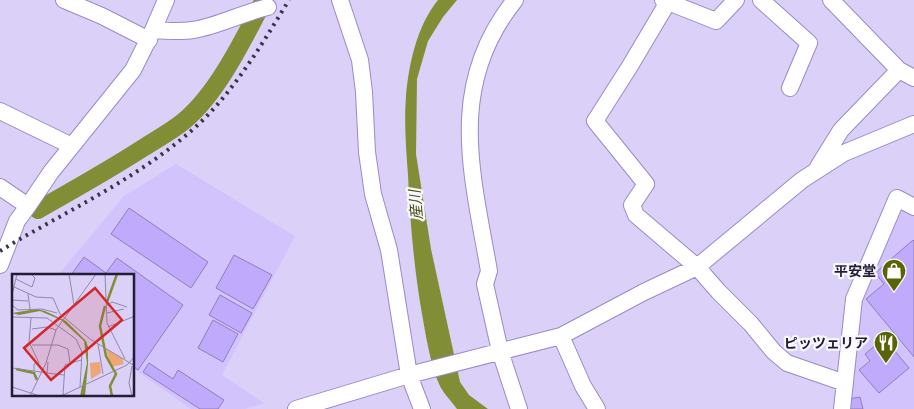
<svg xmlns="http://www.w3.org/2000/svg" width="914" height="409" font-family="Rubik,'Noto Sans JP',sans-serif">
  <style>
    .built { fill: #d2c3fd }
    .water { fill: #828e35 }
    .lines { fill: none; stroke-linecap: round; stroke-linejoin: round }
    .canal { stroke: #828e35; stroke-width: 18 }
    .building { fill: #c0aafb; stroke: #8f7ebc }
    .minor-casing { stroke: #9a8ac8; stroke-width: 18 }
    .minor { stroke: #fff; stroke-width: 16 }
    .rail { stroke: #39324c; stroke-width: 4; stroke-dasharray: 2.5 5; stroke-linecap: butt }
    .labels { text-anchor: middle; stroke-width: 4.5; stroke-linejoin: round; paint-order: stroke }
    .poi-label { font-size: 14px; font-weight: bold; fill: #231c34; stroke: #f8f7fe; text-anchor: end }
    .water-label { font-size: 15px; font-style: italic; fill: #444c06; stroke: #f8f7fe }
    .inset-river { fill: none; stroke: #828e35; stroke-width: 2.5 }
    .inset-road { fill: none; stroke: #9188aa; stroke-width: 1 }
    .view { fill: #d62828; fill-opacity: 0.15; stroke: #d62828; stroke-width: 2.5 }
    .inset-edge { fill: none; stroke: #231c34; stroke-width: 2.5 }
  </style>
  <rect width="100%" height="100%" fill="#dad0f8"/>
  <path class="built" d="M176,164l119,72 -73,139 42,28 -19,6h-54l-57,-40v-94h-76l66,-79z
    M907,209l7,4v196h-67l14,-109 35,-88z"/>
  <path class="water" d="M438,0h19l-14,17 -15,24 -11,38 -1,75 15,95 29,133 9,13 19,14h-31c-5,-7 -12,-14 -16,-21 -10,-20 -15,-52 -19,-74 -8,-46 -12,-92 -14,-139 -2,-26 -4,-53 -2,-79 3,-33 11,-70 32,-96z"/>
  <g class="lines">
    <path class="canal" d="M38,210c35,-20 71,-40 105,-62 14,-9 29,-17 41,-27 34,-28 60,-83 80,-121"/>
  </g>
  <path class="building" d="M129,208l79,54 -17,26 -80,-54z
    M913,240l1,1v116l-48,-58 18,-15 -9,-11z
    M234,255l38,20 -19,34 -37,-21z
    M84,257l22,16 11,-15 66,47 -45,65 -4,-3v-92h-63z
    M220,295l32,18 -11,20 -32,-18z
    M213,320l25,14 -15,28 -25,-14z
    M884,338l25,30 -30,25 -20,-23 11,-9 -5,-7z
    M149,363l24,16 5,-9 46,30 -6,9h-18l-57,-37z
    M860,397l3,12h-13l-2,-10z"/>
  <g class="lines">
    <defs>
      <path id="minor" d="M64,0l38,16 47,24
        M340,0l20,60 4,32 3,60 6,42 16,56 20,125 13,34
        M515,0c-69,86 -43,173 -26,271l-4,13 15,67 19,58
        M663,0l53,21 20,-21
        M761,0l48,43 -19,45
        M831,0l68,70
        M668,2l-38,64 -35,55 51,63 -14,21 4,10 61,52 21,24 33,33 23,28 13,11 58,20
        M153,30c13,1 27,2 40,0 25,-4 49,-17 75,-23
        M0,111l72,35
        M818,167l23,-37 58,-60 15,8
        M0,187l28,19
        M0,265l17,-44 11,-15 23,-34 82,-102 20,-40 13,-30
        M561,336l22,50 14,23
        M296,409l113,-34 152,-39 83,-44 53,-25 105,-87 42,-27 70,-29
        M842,409l12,-110 43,-101 17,9"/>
    </defs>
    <use href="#minor" class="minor-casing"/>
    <use href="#minor" class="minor"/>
    <path class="rail" d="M0,251c69,-42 147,-76 205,-133 34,-35 59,-77 84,-118"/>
  </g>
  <defs>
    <symbol id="shop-pin" viewBox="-11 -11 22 30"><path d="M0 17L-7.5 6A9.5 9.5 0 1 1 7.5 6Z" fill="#5a6404" stroke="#f8f7fe"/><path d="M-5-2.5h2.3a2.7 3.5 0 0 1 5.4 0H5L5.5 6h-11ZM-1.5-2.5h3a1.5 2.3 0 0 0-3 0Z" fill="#fff"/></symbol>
    <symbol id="restaurant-pin" viewBox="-11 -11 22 30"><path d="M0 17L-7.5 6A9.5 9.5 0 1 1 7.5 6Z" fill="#5a6404" stroke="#f8f7fe"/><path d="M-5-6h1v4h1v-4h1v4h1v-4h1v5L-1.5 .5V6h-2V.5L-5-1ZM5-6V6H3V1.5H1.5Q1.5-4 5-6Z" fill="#fff"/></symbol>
  </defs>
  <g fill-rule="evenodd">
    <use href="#shop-pin" x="880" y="257" width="28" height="38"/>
    <use href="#restaurant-pin" x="872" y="329" width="28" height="38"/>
  </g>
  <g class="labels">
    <g class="poi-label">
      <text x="876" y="276">平安堂</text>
      <text x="868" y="348">ピッツェリア</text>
    </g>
    <g class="water-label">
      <text transform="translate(416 205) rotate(-95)" y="5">産川</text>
    </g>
  </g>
  <g transform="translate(12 274)">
    <rect width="122" height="122" fill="#dad0f8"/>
    <path d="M94,75l16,9 2,6 -13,3zM88,88l1,11 -10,6 -1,-16z" fill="#eea774"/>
    <path d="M25,35l8,2 21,10 20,20 2,6v17l-3,32h-5l7,-33 -3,-22 -23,-21 -21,-9 -21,4 -7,-2z" fill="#828e35"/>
    <path class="inset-river" d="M95,28l10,-28M93,32l-5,20 6,30 10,18 -6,12 2,10M4,95l18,4 3,7"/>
    <path class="inset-road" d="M57,0l5,31M93,0l2,49 18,36M4,5l16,8 3,-9 -4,-4M0,12l24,11 17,1 7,16 30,25 45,27M16,20l2,15M0,21l5,-21M0,26l16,1M0,31l6,5 24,-1 15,4M94,32l6,-4 15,5M95,39l17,-4M0,43l35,1 29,21 6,13 -2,35M96,53l27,-11M20,55l15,-2 9,3M86,70l5,30M20,71h26l10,4 2,14M120,92l-3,17 3,13M0,94l22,3v-7l5,-1 -10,-21 2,-24M22,97l13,2 1,-11M35,99l17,2M0,113l28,9M51,121l2,-30 16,-5M18,122l16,-33 10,-33 40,-56M49,122l66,-31 8,-9"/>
    <path class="view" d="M83,14l27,32 -71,60 -27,-32z"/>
    <rect width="122" height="122" class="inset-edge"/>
  </g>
</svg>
